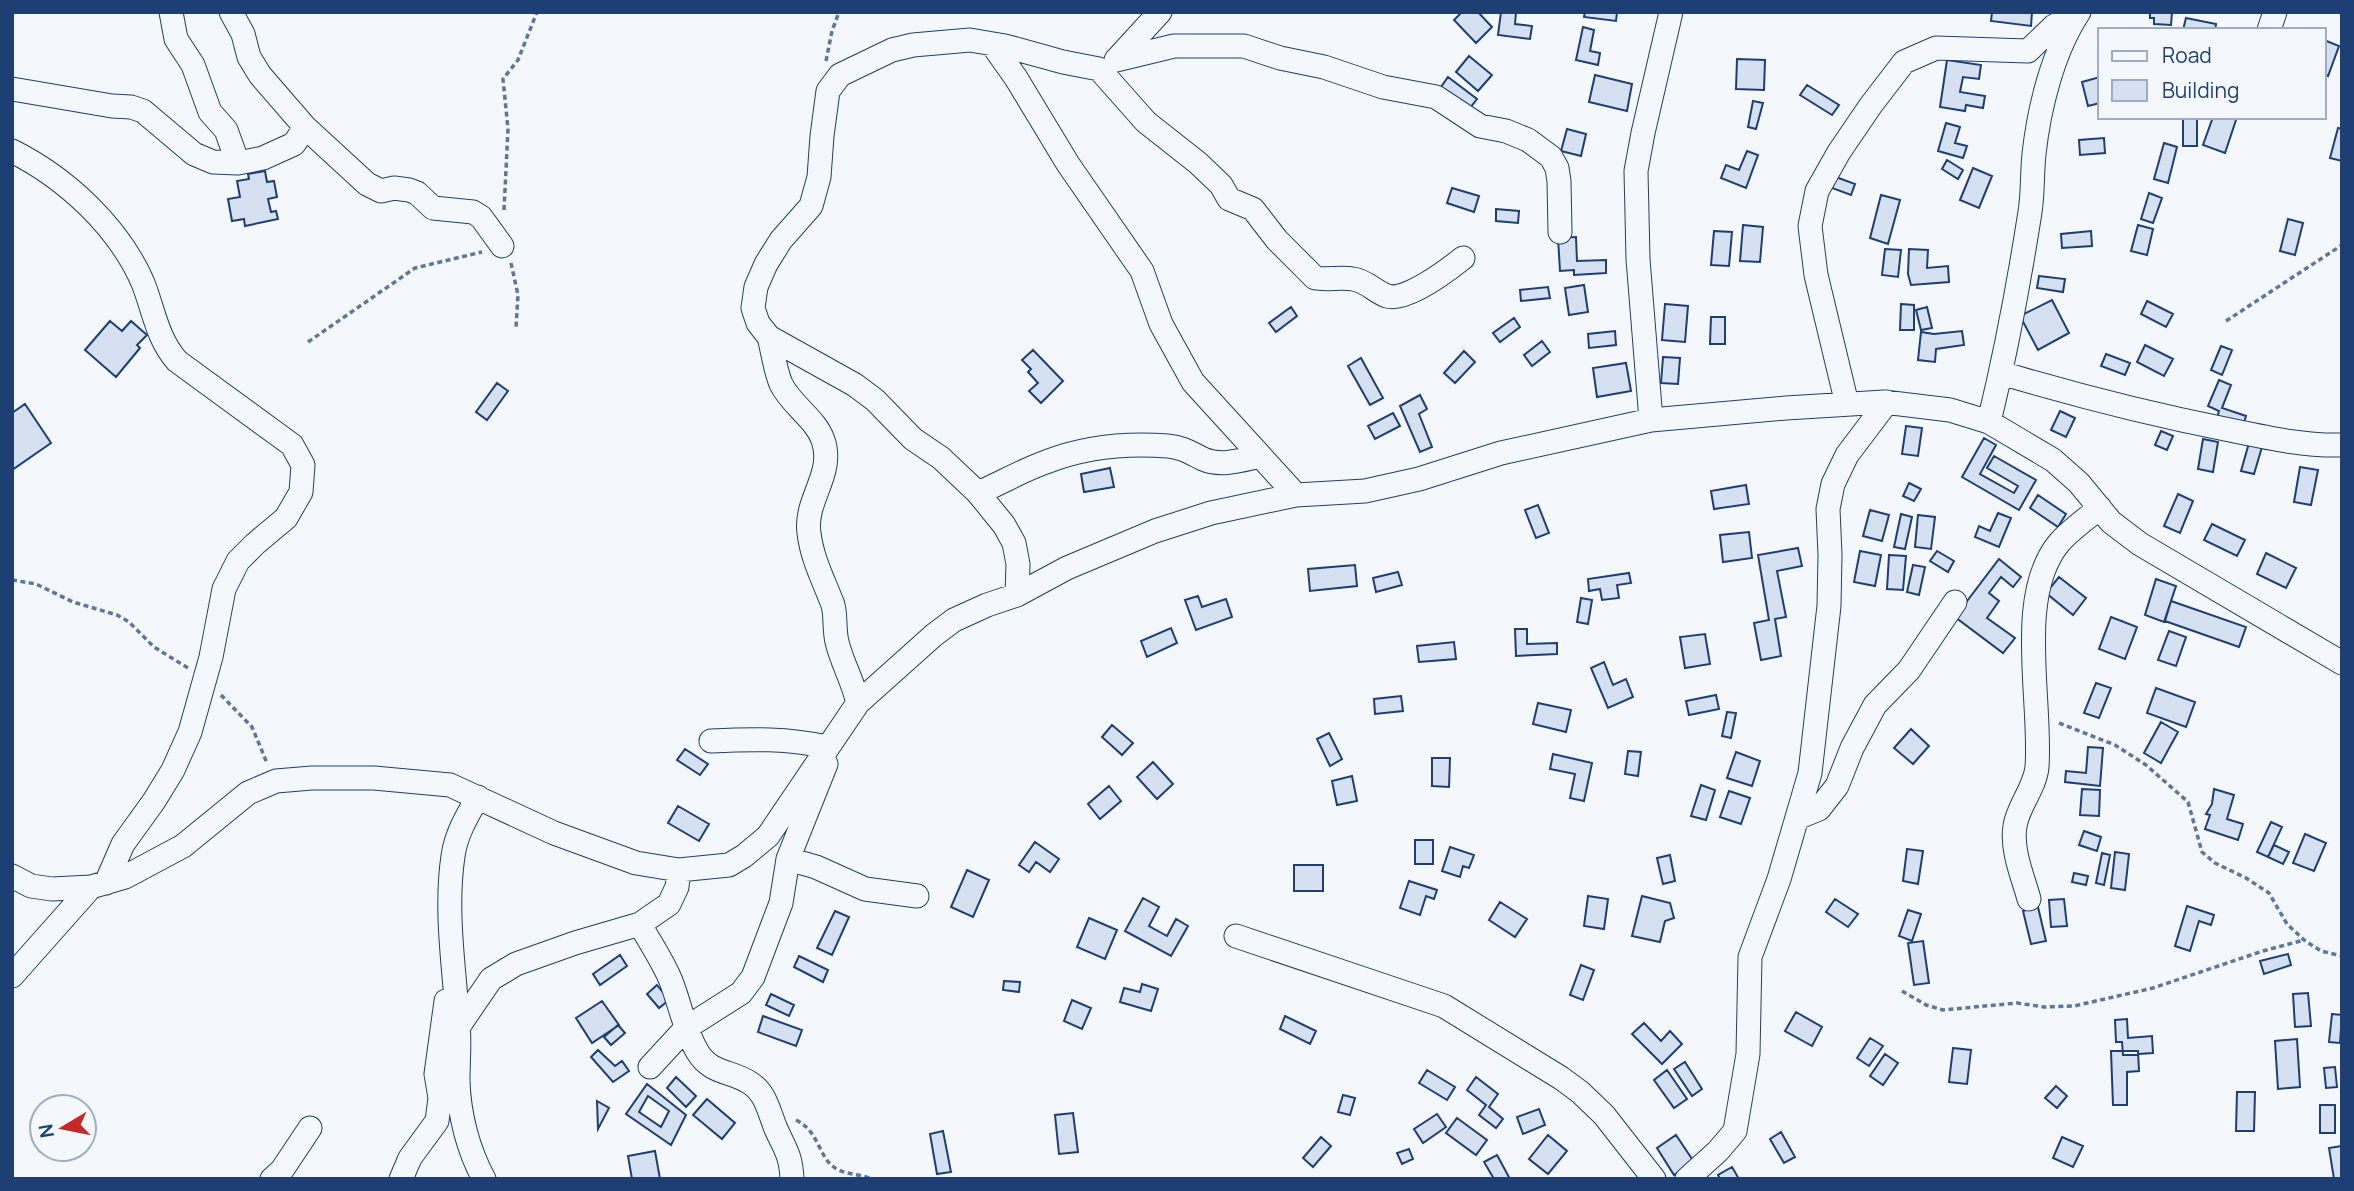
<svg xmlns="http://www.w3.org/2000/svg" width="2354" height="1191" font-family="Manrope,sans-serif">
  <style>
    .building { fill: #d5e0f0; stroke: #1d3f73; stroke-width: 2; fill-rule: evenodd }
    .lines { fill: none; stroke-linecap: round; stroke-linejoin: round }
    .minor-casing { stroke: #1d3f73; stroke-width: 25 }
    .path { stroke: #5e769c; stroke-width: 3.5; stroke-dasharray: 5 3.5; stroke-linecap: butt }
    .minor { stroke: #f4f7fb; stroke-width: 23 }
  </style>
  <rect width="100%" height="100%" fill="#f4f7fb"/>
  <path class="building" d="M1462,12h16l14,15 -16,16 -22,-23z
    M1501,12h15l-1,12 17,2 -2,13 -32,-4z
    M1585,12h32l-1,9 -32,-4z
    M1992,12h40l-1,14 -40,-5z
    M2150,12h22l-1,13 -17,-1v-6h-4z
    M2186,18l30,6 -1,6h-32z
    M1583,27l11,3 -4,21 10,2 -2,12 -22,-5z
    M2324,40l15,6 -11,30 -4,-2z
    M1469,56l23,19 -14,16 -22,-19z
    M1737,59l28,1 -1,30 -28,-1z
    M1947,60l34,5 -2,14 -16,-2 -3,15 25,4 -2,12 -17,-3 -1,6 -25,-4z
    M1595,75l37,9 -5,27 -38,-9z
    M1448,77l29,22 -7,9 -29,-21z
    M2100,77v26l-12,3 -6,-24z
    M1807,85l32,20 -7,10 -32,-20z
    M1753,101l10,2 -7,26 -8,-2z
    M2183,117h14v29h-14z
    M2213,117h24l-12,36 -22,-8z
    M1946,123l14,4 -5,16 12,3 -4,12 -25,-7z
    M2338,128l4,1v32l-12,-3z
    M1567,129l19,5 -5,22 -20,-5z
    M2104,138l1,15 -25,2 -1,-15z
    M2164,143l13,4 -9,36 -14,-4z
    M1747,151l11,4 -12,33 -25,-10 5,-13 13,5z
    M1947,160l16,10 -5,9 -16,-10z
    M1973,168l19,8 -13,32 -19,-8z
    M265,171l2,11 7,-1 3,16 -9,2 3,13 5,-1 2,8 -33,7 -1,-7 -12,2 -4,-22 12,-2 -3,-16 12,-2 -1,-5z
    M1836,177l19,7 -4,11 -19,-7z
    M1452,188l27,8 -5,16 -27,-9z
    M2149,193l13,5 -9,25 -12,-4z
    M1881,195l19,5 -12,44 -18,-6z
    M1496,209l23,2 -1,12 -22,-2z
    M2288,219l15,4 -8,32 -15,-4z
    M1743,225l20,2 -3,35 -20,-1z
    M2138,225l15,4 -6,26 -16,-4z
    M1714,231l18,1 -3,34 -18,-1z
    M2091,231l1,15 -30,2 -1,-14z
    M1576,237l1,24 29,-1v13l-32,2v-5l-14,1 -2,-33z
    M1885,249l16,1 -3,27 -16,-2z
    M1909,249l19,1 -1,18 21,-2 1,16 -38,3 -3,-11z
    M2039,276l26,3 -2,13 -26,-4z
    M1584,285l4,27 -19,3 -4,-27z
    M1548,287l2,11 -29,3 -1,-11z
    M2052,300l17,33 -31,17 -18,-34z
    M2147,301l26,13 -7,13 -25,-13z
    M1665,304l23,2 -3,36 -23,-2z
    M1901,304l13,1v25h-14z
    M1291,307l6,9 -21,16 -7,-9z
    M1927,307l5,21 -11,2 -5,-20z
    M1711,317h14v27h-15z
    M1514,318l6,9 -20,15 -7,-9z
    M110,321l12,10 9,-10 16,14 -10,10 3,3 -24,29 -31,-27z
    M1615,331l1,14 -27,3 -1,-14z
    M1962,331l2,14 -28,4 -1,13 -17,-2 3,-28 13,2z
    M1542,341l8,11 -18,14 -8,-11z
    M2145,345l28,14 -9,17 -27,-14z
    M2221,346l11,4 -10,25 -11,-5z
    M1033,350l30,31 -22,22 -12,-12 9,-8 -10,-11 3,-3 -9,-9z
    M1464,351l11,11 -20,21 -11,-10z
    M2106,354l24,9 -5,12 -24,-9z
    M1663,357l17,1 -2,26 -17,-1z
    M1361,358l22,40 -13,7 -22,-39z
    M1626,363l5,28 -34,6 -4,-29z
    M2219,380l12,5 -9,23 24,8 -3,10 -26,-8 2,-7 -11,-5z
    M497,383l11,8 -21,29 -11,-8z
    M1420,395l7,14 -8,5 13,33 -12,5 -20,-46z
    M25,404l26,39 -39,27v-57z
    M2060,411l15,7 -9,19 -15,-7z
    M1393,413l7,13 -25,13 -7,-13z
    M1906,426l16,2 -4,28 -16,-2z
    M2161,431l12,5 -6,14 -12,-5z
    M1984,438l12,7 -16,29 34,19 4,-7 -31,-18 7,-12 42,24 -17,30 -57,-33z
    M2203,439l15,3 -5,30 -15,-3z
    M2249,443l13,4 -8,27 -13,-3z
    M2300,467l18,3 -7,35 -17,-3z
    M1110,468l4,19 -30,5 -3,-18z
    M1909,483l12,6 -7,12 -11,-5z
    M1746,485l3,19 -35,5 -3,-18z
    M2178,494l15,7 -13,32 -16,-7z
    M2038,495l28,19 -8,13 -28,-19z
    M1538,505l11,28 -13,5 -11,-28z
    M1870,510l19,5 -7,26 -19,-5z
    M1998,513l13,5 -12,29 -24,-10 4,-11 11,5z
    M1901,514l11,3 -7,32 -11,-2z
    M1918,515l17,2 -4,32 -16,-2z
    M2212,524l33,16 -8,16 -33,-16z
    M1749,532l3,26 -29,4 -3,-27z
    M1798,548l4,18 -25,5 9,46 -11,2 6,37 -20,4 -7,-37 15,-3 -11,-65z
    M1860,551l21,4 -6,31 -21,-4z
    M1937,551l17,10 -6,11 -18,-11z
    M2266,553l30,15 -10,20 -29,-14z
    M1889,555l17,1 -3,34 -16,-1z
    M1999,559l22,18 -8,10 -12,-10 -12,16 10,8 -12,17 28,20 -12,15 -48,-36z
    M1355,565l2,21 -47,5 -2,-22z
    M1913,565l12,2 -6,28 -12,-3z
    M1398,572l4,13 -26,7 -3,-14z
    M1629,573l2,10 -14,2 2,13 -17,2 -2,-11 -11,2 -1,-12z
    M2059,577l27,21 -13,17 -27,-22z
    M2156,579l20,7 -12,36 -19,-7z
    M1198,596l4,11 24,-8 6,18 -36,13 -11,-30z
    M1581,598l11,2 -4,24 -11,-2z
    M2171,601l75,26 -7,20 -74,-26z
    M2111,617l26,10 -12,32 -26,-10z
    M1171,628l6,15 -30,14 -6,-16z
    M1515,629h12v15l30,-1v11l-41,2z
    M2169,631l17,6 -10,29 -18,-6z
    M1705,634l5,30 -25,4 -5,-31z
    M1454,642l2,17 -37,3 -2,-16z
    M1604,662l9,23 13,-6 7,18 -25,11 -17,-40z
    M2096,683l15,5 -12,30 -15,-5z
    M2156,688l39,14 -9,25 -39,-14z
    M1716,695l3,14 -30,6 -3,-14z
    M1401,696l2,15 -28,3 -1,-15z
    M1538,703l33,7 -5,22 -33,-8z
    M1727,712l9,1 -5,25 -9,-2z
    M2161,722l17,10 -17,31 -17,-10z
    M1112,725l21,18 -11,12 -20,-18z
    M1911,729l18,17 -16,18 -19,-16z
    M1329,733l13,26 -12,7 -13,-27z
    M2088,747l15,1 -3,38 -35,-4 1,-11 20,2z
    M685,749l23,15 -8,11 -23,-15z
    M1628,751l13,1 -3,24 -13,-2z
    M1736,752l24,9 -8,25 -25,-8z
    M1553,754l39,9 -8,38 -14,-3 5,-24 -25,-5z
    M1432,758h18l-1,29 -17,-1z
    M1153,762l20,22 -16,15 -20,-22z
    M1352,776l5,25 -20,4 -5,-24z
    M1701,785l14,5 -9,30 -15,-4z
    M1109,786l12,15 -21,18 -12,-15z
    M2082,789l18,1 -1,26 -19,-1z
    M2214,789l20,6 -7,24 16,5 -5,16 -33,-11 5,-14 -4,-1 6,-10z
    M1729,791l21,7 -9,26 -21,-7z
    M678,806l31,18 -10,17 -31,-18z
    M2271,822l11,5 -14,30 -11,-5z
    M2084,831l17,6 -4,14 -18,-6z
    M2305,834l21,9 -12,28 -21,-8z
    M1415,840h18v24h-18z
    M1035,842l24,17 -9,13 -14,-10 -7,10 -10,-7z
    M2274,845l15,7 -6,12 -15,-7z
    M1450,847l24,8 -5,13 -6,-2 -3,11 -18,-6z
    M1907,849l16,2 -5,33 -15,-3z
    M2115,852l14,2 -4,36 -14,-2z
    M2102,853l8,2 -6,30 -8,-2z
    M1670,855l5,26 -12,3 -6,-26z
    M1294,865h29v26h-29z
    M967,870l22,10 -16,37 -22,-10z
    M2074,873l14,3 -2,9 -14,-3z
    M1409,881l28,9 -3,9 -8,-3 -6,19 -20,-7z
    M1588,896l20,3 -4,30 -20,-3z
    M1642,896l28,7 4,15 -9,3 -5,21 -28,-6z
    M1143,898l16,9 -10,19 18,10 9,-17 12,7 -17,30 -46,-25z
    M1835,899l23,15 -10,13 -22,-15z
    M2064,899l3,27 -16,1 -2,-27z
    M1500,902l27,17 -12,18 -26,-17z
    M2187,906l27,9 -3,10 -12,-4 -9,30 -15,-5z
    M2038,907l8,34 -15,3 -8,-33z
    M1908,910l13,4 -9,27 -13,-5z
    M835,911l14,6 -17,38 -15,-7z
    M1089,918l28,12 -12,29 -28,-12z
    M1923,941l6,42 -15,2 -6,-42z
    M2288,954l3,11 -27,9 -4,-13z
    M620,955l7,11 -27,19 -7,-11z
    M799,956l29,14 -5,12 -29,-15z
    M1581,965l13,5 -11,30 -13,-5z
    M1004,981l16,1 -1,10 -16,-2z
    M1142,984l16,5 -7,22 -31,-9 4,-14 16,4z
    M657,985l12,15 -10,8 -12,-14z
    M2308,993l3,33 -16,1 -2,-33z
    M771,994l23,11 -5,11 -23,-11z
    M1072,1000l19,8 -9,21 -18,-8z
    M602,1001l17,24 -27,18 -16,-25z
    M1796,1012l26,15 -10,19 -27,-15z
    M2332,1014l10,1 -2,28 -11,-1z
    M763,1016l39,14 -6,16 -38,-14z
    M1285,1016l31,15 -6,13 -30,-15z
    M2127,1019l1,19 24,-2 1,17 -30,2 -1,-13h-6l-1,-22z
    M1644,1023l17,18 9,-10 12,13 -20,20 -30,-30z
    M618,1025l7,8 -14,12 -7,-8z
    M1870,1038l13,8 -14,20 -12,-8z
    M2297,1039l3,48 -22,2 -3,-48z
    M1953,1048l18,2 -4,34 -18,-2z
    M598,1050l17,16 7,-5 7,10 -16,11 -22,-25z
    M2111,1051h27l1,20 -12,1v33h-14z
    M1885,1054l13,9 -15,22 -13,-9z
    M1685,1062l17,27 -10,7 -18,-27z
    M2335,1067l2,20 -11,1 -2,-20z
    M1427,1070l28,17 -8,13 -28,-17z
    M1667,1070l20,29 -13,9 -20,-28z
    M676,1077l20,19 -10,11 -19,-19z
    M1476,1077l22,17 -9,13 14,12 -7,9 -17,-13 7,-10 -19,-15z
    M647,1084l39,31 -15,30 -45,-31zM648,1096l21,15 -8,16 -22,-15z
    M2056,1086l11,10 -10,12 -12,-10z
    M2237,1092h18l-1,39h-18z
    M1343,1095l12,3 -5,17 -12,-3z
    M707,1099l28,24 -13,16 -29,-24z
    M597,1101l12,7 -11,21z
    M2320,1105h15v28h-15z
    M1539,1109l6,16 -22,9 -6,-17z
    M1073,1113l5,39 -19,2 -4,-39z
    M1437,1114l9,13 -23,16 -9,-14z
    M1457,1118l30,22 -11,15 -30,-22z
    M943,1131l8,41 -14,2 -7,-40z
    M1781,1132l14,25 -11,6 -14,-24z
    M1548,1135l19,16 -19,23 -19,-15z
    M1676,1135l18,27 -20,13 -17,-27z
    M1321,1137l10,9 -18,21 -10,-9z
    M2062,1137l21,9 -10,21 -20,-9z
    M2342,1146v33h-8l-5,-31z
    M1409,1149l4,10 -11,5 -5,-11z
    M655,1151l5,28h-28l-4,-23z
    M1497,1155l13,24h-16l-10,-17z
    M1732,1167l7,12h-19l-2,-4z"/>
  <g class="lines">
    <defs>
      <path id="minor" d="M171,12l5,27 17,26 17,47 16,18 12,33
        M231,12l12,22 6,23 11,18 45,52 62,57 14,7 13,-3 15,2 8,3 16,15 40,4 8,5 21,29
        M2269,30l6,-18
        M992,44l24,34 52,86 74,107 19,53 32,58 103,113
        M1117,59l43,-47
        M1116,60l58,-14h70l36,12 44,9 59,20 53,10 44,29 26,5 22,9 23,17 6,11 2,13 1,51
        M12,89l100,17 19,1 12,4 51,43 19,8 25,1 25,-5 31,-14 11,-17
        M12,151c54,27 107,76 131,132 11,28 14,55 34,78l115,84 11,20 -2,27 -15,26 -31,26 -17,17 -14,28 -13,68 -21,75 -17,38 -19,31 -31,43 -17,39
        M769,337c4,15 6,33 12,47 10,21 35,35 42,56 12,34 -19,60 -14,93 3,26 15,48 24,72 3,11 1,25 4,37 5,21 16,39 21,61
        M2001,373c74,22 148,41 224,56 39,8 77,17 117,16
        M1847,404l-31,-129 -6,-49 7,-35 22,-39 32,-47 33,-43 32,-14 92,3 26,-25 23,-12
        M1651,420l-13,-161 -2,-88 7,-38 28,-121
        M1989,422c17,-70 30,-139 41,-210 3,-19 2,-39 4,-58 5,-46 19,-103 45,-142
        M978,493c23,-10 45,-23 68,-31 38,-15 82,-19 122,-16 14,1 23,7 35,13 18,8 39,1 57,-3
        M1017,595l1,-31 -4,-21 -10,-18 -26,-32 -37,-35 -28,-19 -38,-39 -20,-15 -86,-48 -11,-14 -5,-15 3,-21 10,-23 15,-24 30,-34 8,-29 3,-41 6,-45 12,-16 52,-25 21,-5 57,-5 35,6 58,16 36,7 47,53 52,41 23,22 8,14 24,10 24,31 38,38c12,2 26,-1 38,1 14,2 22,13 34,17 19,6 61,-26 76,-38
        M711,741c40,-2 77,-3 116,6
        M478,797c-11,19 -22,37 -25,59 -8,54 1,112 5,166 2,20 0,39 0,59 1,33 10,69 26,98
        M1797,818l22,-9 18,-23 15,-38 23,-43 34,-35 46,-68
        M788,859l28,8 49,22 52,7
        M12,876l19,10 21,3 39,-2 34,-10 58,-31 65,-53 28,-12 36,-3h62l76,7 104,48 82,30 43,7 50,-5 15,-9 24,-20 90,-133 76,-68 20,-15 33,-15 30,-10 50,-27 88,-37 56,-18 85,-18 69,-4 54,-12 82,-26 150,-33 135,-12 98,-6 66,8 39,12 64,38 26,23 32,39 29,22 202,119
        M2029,899c-6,-22 -18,-49 -14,-73 3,-20 20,-38 22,-59 5,-66 -22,-171 22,-224 12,-14 27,-24 41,-35
        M640,924c10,19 23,37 31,57 9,23 13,48 26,70 14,24 34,19 53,32 16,10 19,29 26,46 9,20 15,26 16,50
        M1236,936l208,70 117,72 19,14 24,23 50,64
        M12,976l79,-89
        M459,1026l32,-47 25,-15 59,-21 65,-19 29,-20 8,-17 2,-17
        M650,1067l36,-39 55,-35 12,-16 28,-74 7,-44 38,-95
        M272,1179l10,-9 28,-42
        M401,1179l9,-21 27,-37 3,-23 -4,-24 10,-73
        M1687,1179l31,-28 17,-20 13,-77 2,-97 29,-78 31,-106 19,-167 1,-51 -2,-46 5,-25 14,-29 40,-53"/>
    </defs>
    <use href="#minor" class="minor-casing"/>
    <path class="path" d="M826,61l6,-30 7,-19
      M504,210l4,-81 -5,-50 15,-19 19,-48
      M511,263l7,32 -2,33
      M2226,321l116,-76
      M308,342l107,-74 67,-16
      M12,580l24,4 37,18 44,13 12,7 25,25 34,21
      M221,695l31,32 15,36
      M2059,723l56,22 31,20 42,37 14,50 13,11 31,15 23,15 18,31 17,16 17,11 21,5
      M1902,991l24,14 17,5 74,-7 27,4 30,-1 79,-18 110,-37 41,-11
      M796,1120c25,12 22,41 43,50 10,5 22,4 33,9"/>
    <use href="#minor" class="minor"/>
  </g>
  <rect width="2354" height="1191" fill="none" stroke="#1d3f73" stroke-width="28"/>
  <rect x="2098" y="28" width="228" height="91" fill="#f4f7fb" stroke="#9eadc5" stroke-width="2"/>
  <rect x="2112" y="51" width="35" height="10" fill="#f4f7fb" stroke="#9eadc5" stroke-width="2"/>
  <text x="2162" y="63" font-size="21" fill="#1d3f73">Road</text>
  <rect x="2112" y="80" width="35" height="21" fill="#d5e0f0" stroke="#9eadc5" stroke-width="2"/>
  <text x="2162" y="98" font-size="21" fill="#1d3f73">Building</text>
  <g transform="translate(63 1128) rotate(260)"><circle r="33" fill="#f4f7fb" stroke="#9eadc5" stroke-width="2"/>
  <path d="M0-5L12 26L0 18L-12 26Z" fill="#c62828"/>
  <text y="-10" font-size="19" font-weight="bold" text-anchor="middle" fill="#1d3f73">N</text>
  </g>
</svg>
